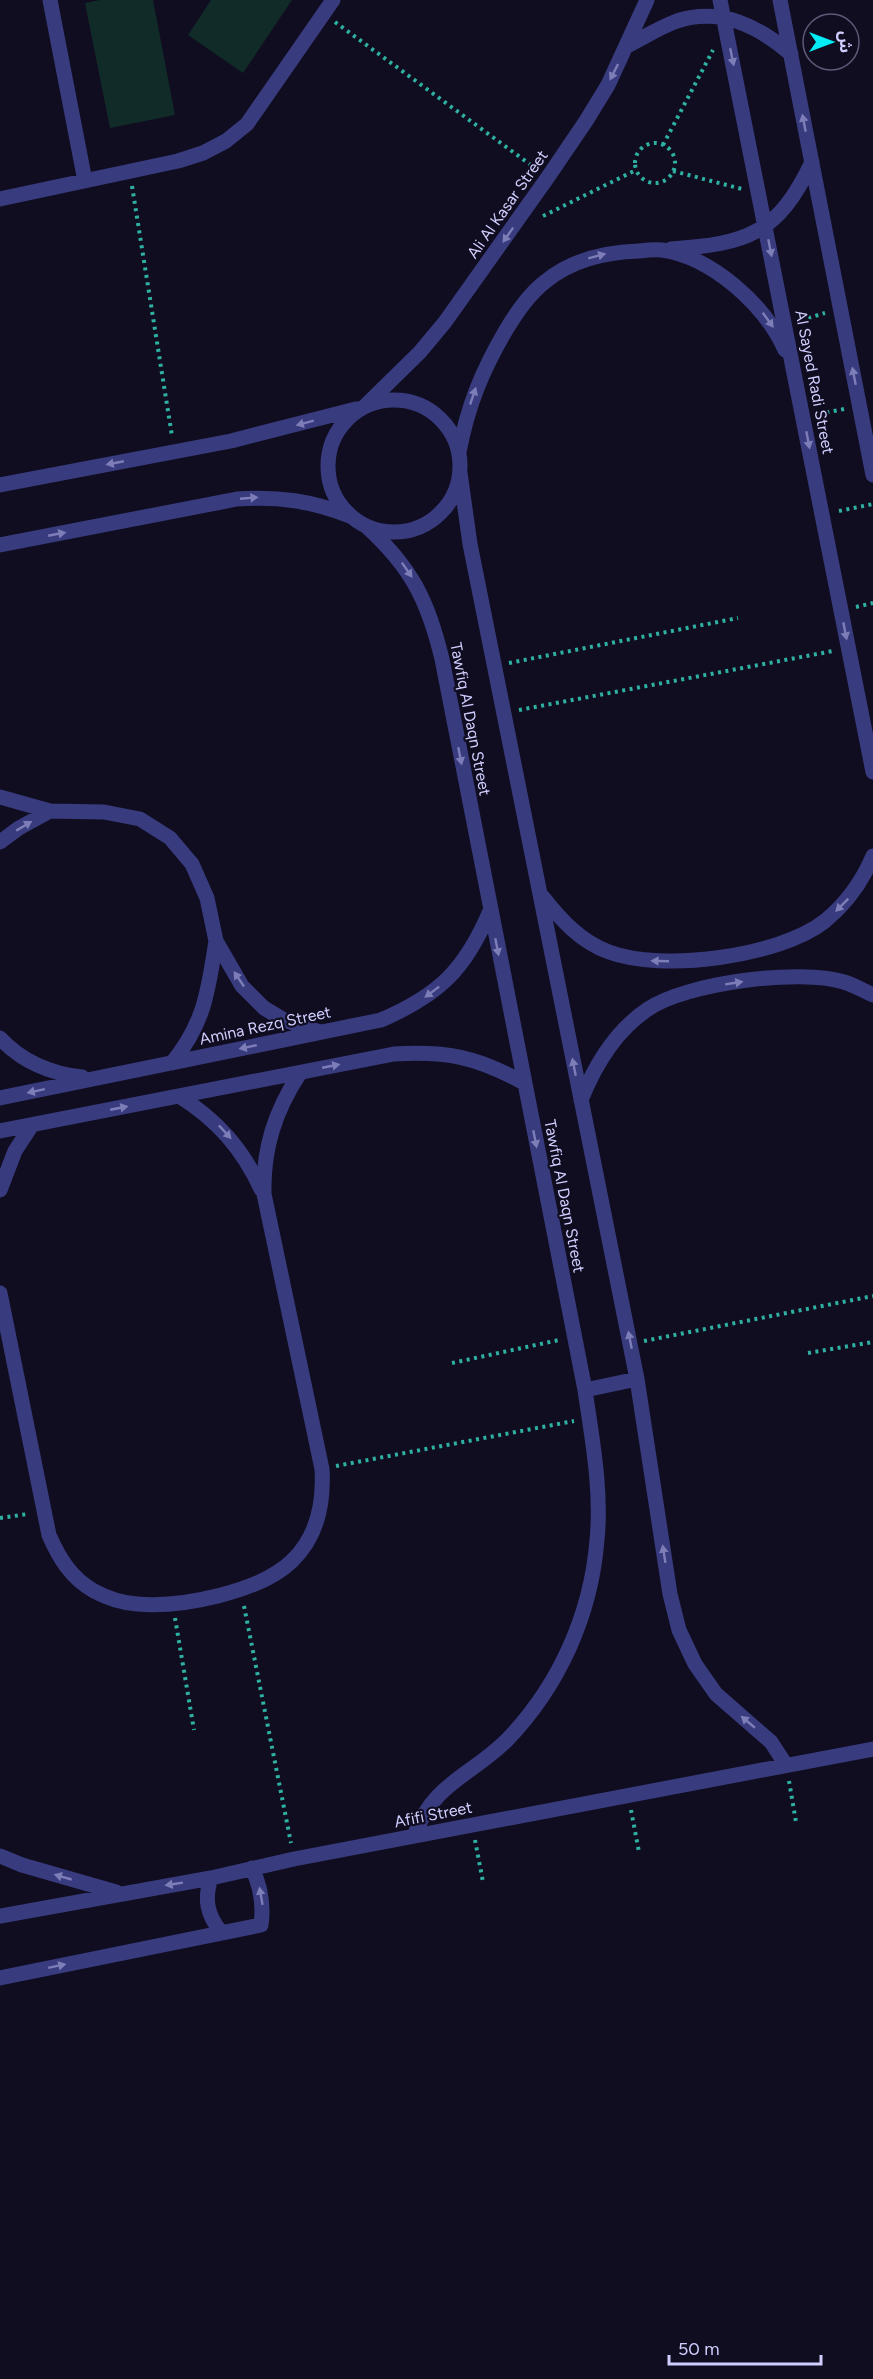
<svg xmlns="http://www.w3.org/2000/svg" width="873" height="2379" font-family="Figtree,'Noto Sans Arabic',sans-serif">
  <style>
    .pitch { fill: #112b28 }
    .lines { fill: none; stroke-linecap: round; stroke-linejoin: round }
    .path { stroke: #2fb1a1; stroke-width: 4; stroke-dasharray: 3 4.5; stroke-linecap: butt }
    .minor { stroke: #393b7f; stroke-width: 15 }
    .oneway { fill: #7d7db8 }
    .labels { text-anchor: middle; stroke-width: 4.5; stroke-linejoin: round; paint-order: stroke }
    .street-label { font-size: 16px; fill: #d0cefe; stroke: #100d21 }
  </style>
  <rect width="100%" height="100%" fill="#100d21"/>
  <path class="pitch" d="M100,0h53l22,115 -65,13 -25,-125z
    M211,0h81l-49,73 -55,-38z"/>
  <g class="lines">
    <path class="path" d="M335,22l200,146
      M635 163a20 20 0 1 1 40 0a20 20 0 1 1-40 0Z
      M663,145l50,-95
      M673,171l69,18
      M132,186l40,250
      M543,216l93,-46
      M801,320l24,-7
      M819,414l25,-5
      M839,511l34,-7
      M856,607l17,-4
      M509,663l229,-45
      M519,710l314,-59
      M644,1341l229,-45
      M808,1353l65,-11
      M452,1363l107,-23
      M336,1466l238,-45
      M0,1518l28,-4
      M244,1606l47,237
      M175,1618l19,112
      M789,1781l7,41
      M631,1810l8,42
      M475,1840l8,42"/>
    <path class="minor" d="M50,0l35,181
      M720,0l153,772
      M780,0l93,475
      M627,46c16,-8 33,-19 50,-25 44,-14 81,5 114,33
      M0,199l178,-38 25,-8 23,-12 21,-17 86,-124
      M671,249c76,-5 107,-15 141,-87
      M328 466a66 66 0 1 1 132 0a66 66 0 1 1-132 0Z
      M365,406l55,-54 25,-30 103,-145 38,-56 22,-36 39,-85
      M459,452c9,-47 23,-81 47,-122 11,-18 23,-36 40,-49 27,-22 59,-29 93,-30 8,-1 16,-2 23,-1 50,7 103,55 123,100
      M460,473l10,71 167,835 33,215 9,36 16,34 21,30 55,48 15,23
      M0,485l231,-44 125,-32
      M367,527c45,41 61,74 75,132l143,731c7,49 17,100 12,150 -6,75 -38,146 -90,200 -36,36 -74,43 -93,96
      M0,545l237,-46c41,-3 75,2 113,17
      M0,797l50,14 54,1 36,7 30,19 22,26 15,34 9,43 26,45 22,22 20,12 36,12
      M0,842l19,-14 31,-17
      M543,897c18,23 38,45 66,55 53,20 170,5 216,-31 22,-18 37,-39 48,-65
      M0,1038c21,23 51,36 82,39
      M172,1063c33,-41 36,-72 44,-122
      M179,1096c38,24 63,52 82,93
      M0,1098l381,-78c58,-25 84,-50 109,-109
      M581,1100c14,-35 34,-69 67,-91 38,-26 152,-41 196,-27 10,3 20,9 29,13
      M0,1131l394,-77c54,-3 83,3 130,29
      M0,1190l15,-39 17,-26
      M0,1293l49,242c10,23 22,43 45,56 13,7 28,12 43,13 44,4 123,-12 155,-43 26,-25 32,-58 30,-92l-58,-275c-1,-46 11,-83 36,-121
      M585,1390l52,-11
      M0,1856l22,9 94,27
      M211,1878c-7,21 -4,37 10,54
      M0,1916l211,-38 83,-19 579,-110
      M0,1978l261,-53c3,-21 0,-38 -9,-57"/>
  </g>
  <defs><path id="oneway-solid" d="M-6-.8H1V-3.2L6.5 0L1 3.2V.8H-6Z" transform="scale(1.5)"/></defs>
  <g class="oneway">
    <use href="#oneway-solid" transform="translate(732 57) rotate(78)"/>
    <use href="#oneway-solid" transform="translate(614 72) rotate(117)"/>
    <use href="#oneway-solid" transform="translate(804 123) rotate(-101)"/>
    <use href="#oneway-solid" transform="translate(508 235) rotate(125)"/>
    <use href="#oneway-solid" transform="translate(770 248) rotate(79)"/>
    <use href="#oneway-solid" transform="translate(597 256) rotate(-15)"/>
    <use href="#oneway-solid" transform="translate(768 320) rotate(54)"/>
    <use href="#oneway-solid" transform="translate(854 376) rotate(-101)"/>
    <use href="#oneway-solid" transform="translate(473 396) rotate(-71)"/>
    <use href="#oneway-solid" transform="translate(305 423) rotate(165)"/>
    <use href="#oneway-solid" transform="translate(808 440) rotate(79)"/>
    <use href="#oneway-solid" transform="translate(115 463) rotate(169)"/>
    <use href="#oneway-solid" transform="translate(249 498) rotate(-5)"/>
    <use href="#oneway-solid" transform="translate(57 534) rotate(-11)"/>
    <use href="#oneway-solid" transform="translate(407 570) rotate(55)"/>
    <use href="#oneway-solid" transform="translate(845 631) rotate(79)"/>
    <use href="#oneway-solid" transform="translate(460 756) rotate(79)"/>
    <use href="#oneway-solid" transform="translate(24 826) rotate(-31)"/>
    <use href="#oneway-solid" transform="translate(842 905) rotate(135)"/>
    <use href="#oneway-solid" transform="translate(497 947) rotate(79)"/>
    <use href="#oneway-solid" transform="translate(660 961) rotate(-178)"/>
    <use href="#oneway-solid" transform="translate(239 979) rotate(-124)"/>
    <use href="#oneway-solid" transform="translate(734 983) rotate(-9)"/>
    <use href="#oneway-solid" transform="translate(432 992) rotate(143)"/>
    <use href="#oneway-solid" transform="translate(248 1047) rotate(168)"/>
    <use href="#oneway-solid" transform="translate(331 1066) rotate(-11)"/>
    <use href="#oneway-solid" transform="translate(574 1067) rotate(-101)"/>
    <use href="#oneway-solid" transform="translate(36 1091) rotate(168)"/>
    <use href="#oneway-solid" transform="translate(119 1108) rotate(-11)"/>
    <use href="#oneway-solid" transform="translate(225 1132) rotate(47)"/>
    <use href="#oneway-solid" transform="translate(535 1139) rotate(79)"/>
    <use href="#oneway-solid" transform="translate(630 1340) rotate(-101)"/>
    <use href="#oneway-solid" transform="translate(664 1554) rotate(-99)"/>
    <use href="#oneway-solid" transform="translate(748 1722) rotate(-140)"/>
    <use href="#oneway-solid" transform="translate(63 1877) rotate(-164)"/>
    <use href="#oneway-solid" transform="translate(174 1884) rotate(171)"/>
    <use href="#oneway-solid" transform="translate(261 1896) rotate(-100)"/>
    <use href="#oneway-solid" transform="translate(57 1966) rotate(-12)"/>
  </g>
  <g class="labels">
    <g class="street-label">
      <text transform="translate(507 204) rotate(-55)" y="6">Ali Al Kasar Street</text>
      <text transform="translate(815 382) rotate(79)" y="6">Al Sayed Radi Street</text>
      <text transform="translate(471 719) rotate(79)" y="6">Tawfiq Al Daqn Street</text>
      <text transform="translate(265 1025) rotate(-12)" y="6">Amina Rezq Street</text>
      <text transform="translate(565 1196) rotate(79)" y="6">Tawfiq Al Daqn Street</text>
      <text transform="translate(433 1814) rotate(-11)" y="6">Afifi Street</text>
    </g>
  </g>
  <g transform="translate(831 42) rotate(90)"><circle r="28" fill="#100d21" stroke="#5d5a79" stroke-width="1.5"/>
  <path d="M0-4.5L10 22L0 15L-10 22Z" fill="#03ebf5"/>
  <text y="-9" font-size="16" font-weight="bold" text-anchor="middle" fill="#d0cefe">ش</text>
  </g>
  <path d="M669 2355v9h152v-9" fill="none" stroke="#d0cefe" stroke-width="3"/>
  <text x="678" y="2355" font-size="18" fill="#d0cefe" stroke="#100d21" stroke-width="4.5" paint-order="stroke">50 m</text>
</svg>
